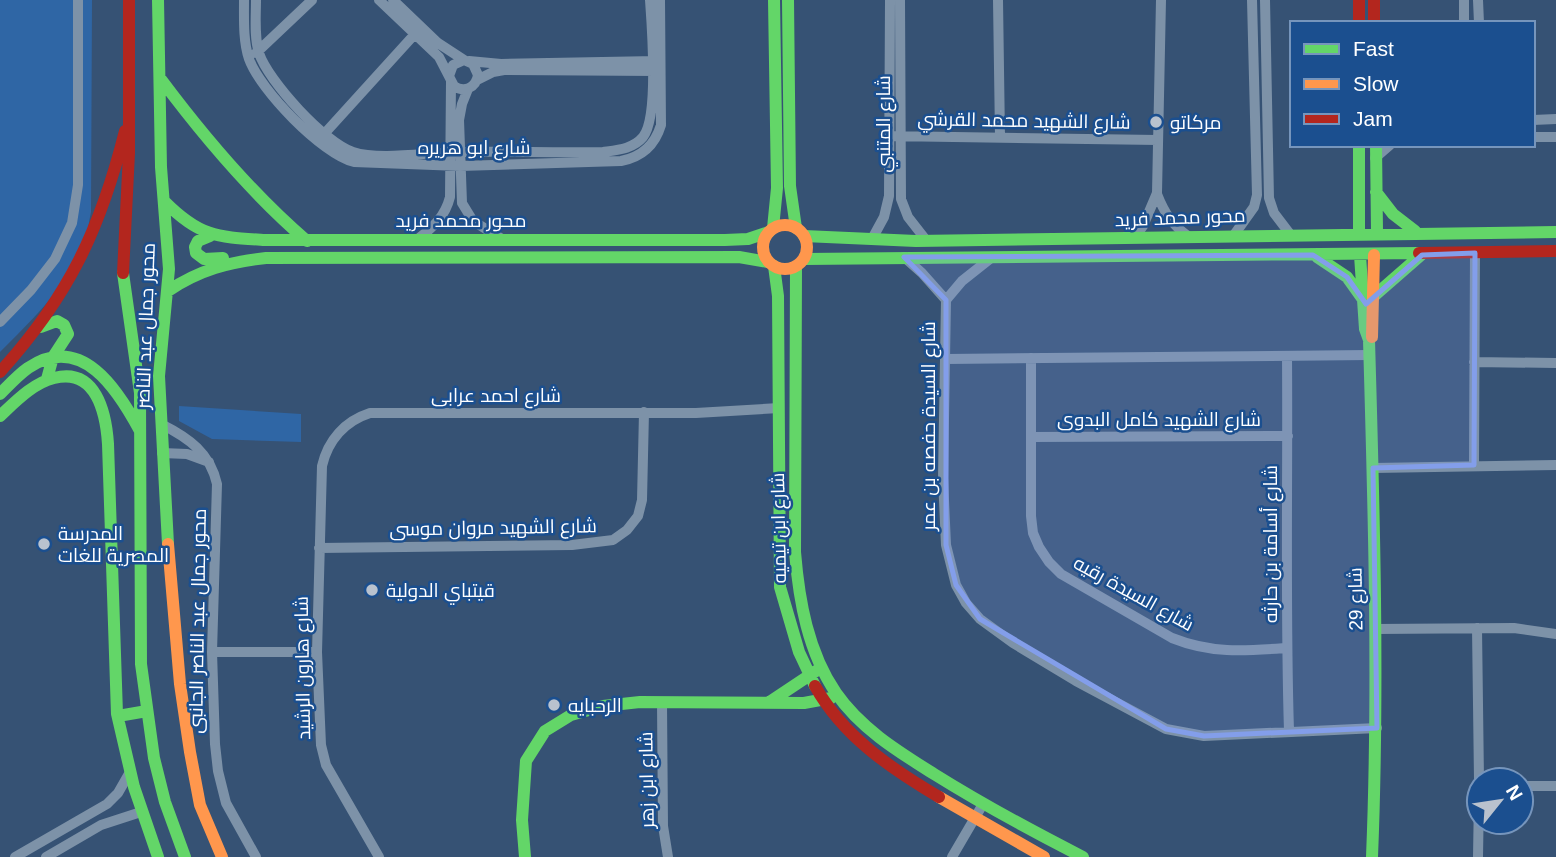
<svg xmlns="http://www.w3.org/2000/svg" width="1556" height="857" font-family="Arial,Cairo,sans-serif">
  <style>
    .green { fill: #2f66a5 }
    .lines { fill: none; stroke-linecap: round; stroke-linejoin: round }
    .street { stroke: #7d92a8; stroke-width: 10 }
    .fast { stroke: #63d668; stroke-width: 12 }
    .slow { stroke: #ff974d; stroke-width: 12 }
    .jam { stroke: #b3261e; stroke-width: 12 }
    .marked { fill: #839eea; fill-opacity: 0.2; stroke: #839eea; stroke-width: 5; stroke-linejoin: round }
    .poi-dot { fill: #b9c2ce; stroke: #1b4f8f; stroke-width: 2.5 }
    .labels { text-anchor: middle; stroke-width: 5; stroke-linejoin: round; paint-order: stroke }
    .street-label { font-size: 19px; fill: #fff; stroke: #1b4f8f }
    .poi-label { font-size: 19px; fill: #fff; stroke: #1b4f8f; text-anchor: start }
  </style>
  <rect width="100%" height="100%" fill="#365274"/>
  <path class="green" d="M0,0h92l-1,212c-2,9 -3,18 -5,27 -15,44 -54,81 -86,113z
    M179,406l122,8v28l-89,-3 -33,-18z"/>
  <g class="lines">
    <path class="street" d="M244,0c0,19 -1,41 5,59 11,31 73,95 105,103l106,4 161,-5c21,-4 34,-16 40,-36l-1,-125
      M256,0c0,17 -2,37 3,53 9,28 66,90 94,99 27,9 76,0 106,0 48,-1 96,1 144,0 14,-2 30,-3 40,-15 16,-20 9,-109 7,-137
      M379,0l60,57 15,29c10,7 22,2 24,-11l-5,-11 -9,-4 -11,5 -4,11
      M393,0l45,43 26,17
      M900,0l1,199 7,18 18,23
      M998,0l2,137
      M1265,0l4,198 5,15 16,21
      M1464,0v23
      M1478,0l1,23
      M256,53l56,-53
      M469,61l32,3 155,-3
      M477,80l16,-8 11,-2 152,1
      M468,89l-6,15 -3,16 3,83 11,18 29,18
      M1533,120l23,-1
      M325,133l89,-98
      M889,136l269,4
      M1533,137h23
      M1375,158l15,-13
      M1157,194c7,18 15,31 31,42
      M1234,235l20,-28 3,-12 -5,-195
      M1134,238l9,-12 14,-33 4,-193
      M418,239c15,-12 27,-22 32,-42l1,-116
      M872,239l12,-22 5,-21 1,-196
      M904,257l18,16 24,27
      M946,300l-3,178 3,67 10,40 10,18 14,16 33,24 63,38 90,48 38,7 173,-8
      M946,300l16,-19 29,-23
      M0,322l31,-32 24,-31 17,-36 6,-38v-185
      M1287,356c1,125 -2,250 2,375
      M1031,358v158l2,17 6,14 10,15 12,12 111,64c40,16 73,13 114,10
      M946,359l424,-4
      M1474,362l82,1
      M161,424c28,14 49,29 56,60l-5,168 3,92 3,27 8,32 30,54
      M1031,437l257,-1
      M162,453l25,1 22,8
      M1474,465l1,-212
      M1373,468l183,-3
      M319,548l253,-3 41,-5 14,-10 11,-14 4,-16 2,-88
      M1477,628l2,152
      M1375,629l139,-1 42,6
      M212,652h105
      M662,703l1,123 5,31
      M1521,786h35
      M15,857l92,-53 11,-11 12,-21
      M46,857l55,-32 40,-13
      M379,857l-53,-92 -5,-20 -4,-93 5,-186c6,-26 23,-45 48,-53h326l83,-5
      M952,857l31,-53
      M1478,857l1,-61"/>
    <path class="fast" d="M158,0l3,167 8,102 -10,107 9,168
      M788,0l2,186 6,42
      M160,78c44,59 91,115 147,163
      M1359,145v87
      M1376,145l1,86
      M1376,192l17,22 22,17
      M165,202c35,35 52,35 100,38h460l23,-1 21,-7
      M773,228l4,-40 -3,-188
      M210,236l-12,5 -3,6 1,6 8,6 19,-1
      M804,236l112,5 640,-9
      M1360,255l5,74 4,11c5,172 10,345 3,517
      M1317,257l30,20 15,21
      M804,259l615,-6
      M774,266l4,30 2,291 19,65 16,34
      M796,267l-1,285c4,49 13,100 41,141 25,36 63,59 98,81 48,30 98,57 149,83
      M123,273l17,120 1,271 13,94 11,44 20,55
      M168,291c31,-21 61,-29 98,-33l473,-1 29,5
      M1374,296l47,-41
      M41,327l16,-6 7,4 4,9 -15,23 -6,22
      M0,394c9,-9 18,-19 28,-26 54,-36 90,22 112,63
      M0,416c15,-14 33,-33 54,-38 42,-11 52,35 54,66l9,270 17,73 24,70
      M768,703l48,-32
      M118,716l29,-5
      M525,857l-3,-37 4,-59 19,-30 26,-16 32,-9 37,-4 164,1 27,-5"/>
    <path class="slow" d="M763 247a22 22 0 1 1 44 0a22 22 0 1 1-44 0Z
      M1372,337l2,-82
      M168,544l12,140 10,68 10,53 22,52
      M939,797l105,60"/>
    <path class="jam" d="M1359,0v23
      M1374,0v23
      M1419,253l137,-2
      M123,273l6,-120v-153
      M0,372c69,-76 100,-142 125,-241
      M815,686c28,50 75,82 124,111"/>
  </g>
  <path class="marked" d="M1475,253l-1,212 -101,3 4,260 -173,8 -38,-7 -186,-110 -24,-34 -10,-40v-245l-42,-43 409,-2 34,22 19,27 56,-49z"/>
  <g class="poi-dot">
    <circle cx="1156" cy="122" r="7"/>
    <circle cx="44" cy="544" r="7"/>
    <circle cx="372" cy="590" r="7"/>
    <circle cx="554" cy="705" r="7"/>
  </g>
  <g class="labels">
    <g class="street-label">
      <text transform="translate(1024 120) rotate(1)" y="7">شارع الشهيد محمد القرشي</text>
      <text transform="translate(883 124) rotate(-90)" y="7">شارع المتنبي</text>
      <text x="474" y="154">شارع ابو هريره</text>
      <text transform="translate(1180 217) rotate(-2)" y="7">محور محمد فريد</text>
      <text x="461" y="227">محور محمد فريد</text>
      <text transform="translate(145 326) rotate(-88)" y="7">محور جمال عبد الناصر</text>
      <text x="496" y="402">شارع احمد عرابى</text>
      <text x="1159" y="426">شارع الشهيد كامل البدوى</text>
      <text transform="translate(928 426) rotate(-90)" y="7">شارع السيدة حفصه بن عمر</text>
      <text transform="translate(493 527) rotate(-1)" y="7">شارع الشهيد مروان موسى</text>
      <text transform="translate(778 528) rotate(-91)" y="7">شارع ابن تيميه</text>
      <text transform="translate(1270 544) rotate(-90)" y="7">شارع أسامة بن حارثه</text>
      <text transform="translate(1134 593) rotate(29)" y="7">شارع السيدة رقيه</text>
      <text transform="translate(1355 599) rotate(-91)" y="7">شارع 29</text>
      <text transform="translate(197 621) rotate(-89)" y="7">محور جمال عبد الناصر الجانبى</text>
      <text transform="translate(302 668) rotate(-91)" y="7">شارع هارون الرشيد</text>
      <text transform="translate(646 780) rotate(-91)" y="7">شارع ابن زهر</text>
    </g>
    <g class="poi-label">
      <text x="1170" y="129">مركاتو</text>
      <text x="58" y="540">المدرسة<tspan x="58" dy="22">المصرية للغات</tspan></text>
      <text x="386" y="597">قيتباي الدولية</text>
      <text x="568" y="712">الرحبايه</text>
    </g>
  </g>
  <rect x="1290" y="21" width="245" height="126" fill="#1b4f8f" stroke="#7695bc" stroke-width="2"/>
  <rect x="1304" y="44" width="35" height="10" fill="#63d668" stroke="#7695bc" stroke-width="2"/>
  <text x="1353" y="56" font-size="21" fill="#ffffff">Fast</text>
  <rect x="1304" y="79" width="35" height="10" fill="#ff974d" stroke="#7695bc" stroke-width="2"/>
  <text x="1353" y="91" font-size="21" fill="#ffffff">Slow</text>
  <rect x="1304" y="114" width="35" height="10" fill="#b3261e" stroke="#7695bc" stroke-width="2"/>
  <text x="1353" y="126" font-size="21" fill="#ffffff">Jam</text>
  <g transform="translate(1500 801) rotate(60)"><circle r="33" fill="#1b4f8f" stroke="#7695bc" stroke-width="2"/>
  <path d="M0-5L12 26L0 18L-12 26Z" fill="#b9c2ce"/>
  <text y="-10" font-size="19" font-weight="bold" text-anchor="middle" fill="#ffffff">N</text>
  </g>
</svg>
